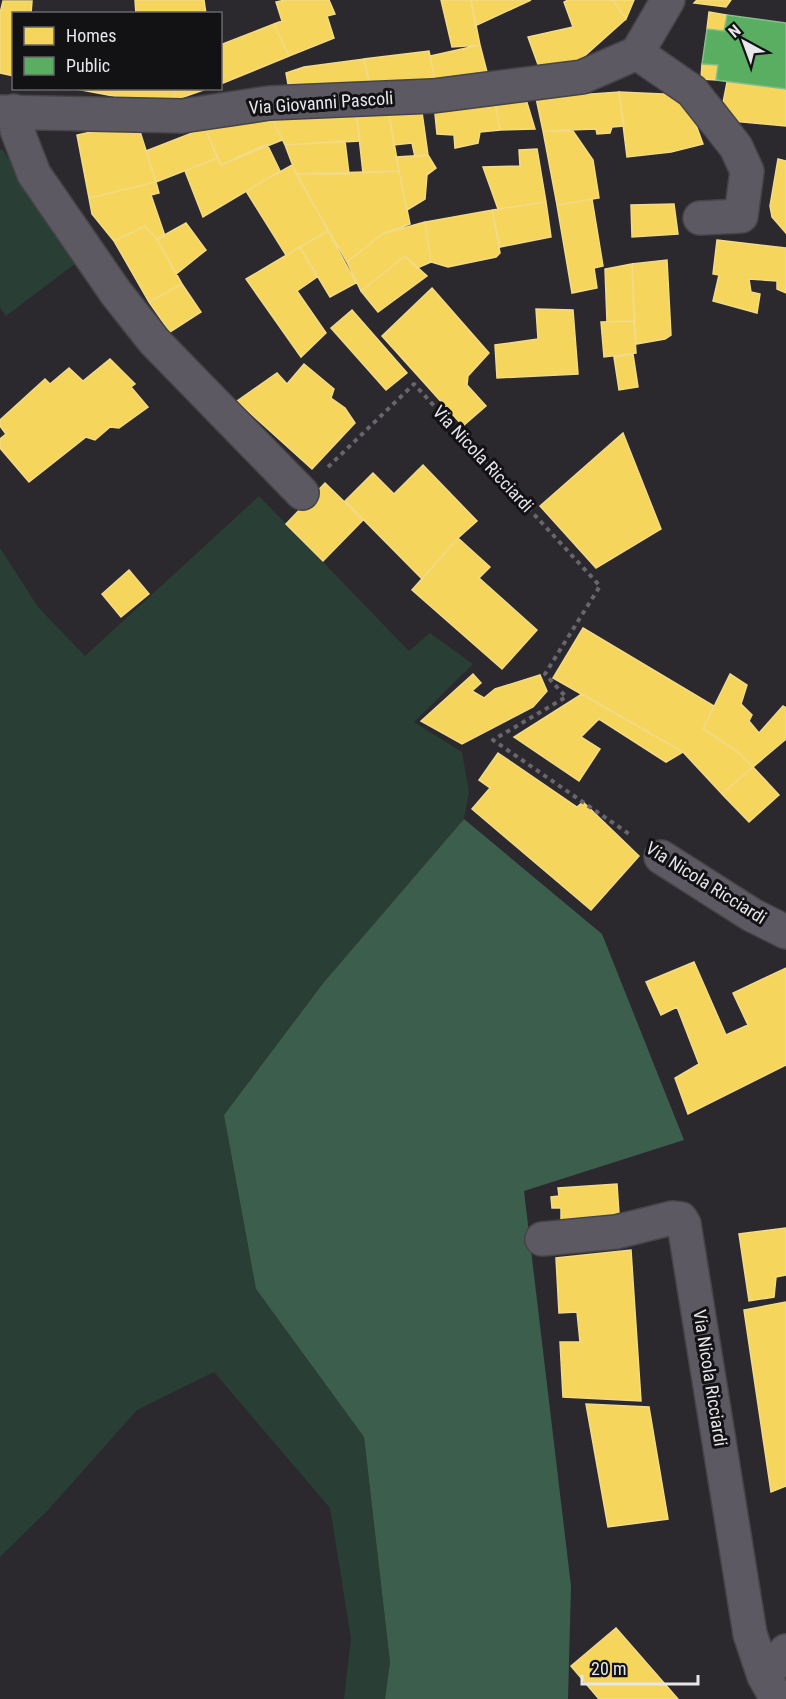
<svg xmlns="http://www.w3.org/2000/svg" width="786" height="1699" font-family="'Roboto Condensed',sans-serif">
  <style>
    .green { fill: #293e34 }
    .forest { fill: #3c5e4d }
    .homes { fill: #f6d55c; stroke: #f2da87; stroke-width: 1.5 }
    .public { fill: #5aae61; stroke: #84bf8a; stroke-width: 1.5 }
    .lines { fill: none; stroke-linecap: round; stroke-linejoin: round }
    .minor-casing { stroke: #454447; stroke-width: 36 }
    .path { stroke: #68656d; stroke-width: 4; stroke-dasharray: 4.5 4.5; stroke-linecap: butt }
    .minor { stroke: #5d5963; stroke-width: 33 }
    .labels { text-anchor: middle; stroke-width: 6; stroke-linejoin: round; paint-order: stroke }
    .street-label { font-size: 18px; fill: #e7e6eb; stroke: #121114 }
  </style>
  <rect width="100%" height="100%" fill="#2b292d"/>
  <path class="green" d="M0,150h3l73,113 -70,53 -6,-8z
    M259,496l150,155 21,-18 43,31 -59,58 48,30 7,40 -5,27 -140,163 -100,133 32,174 108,148 26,225 -5,37h-41l7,-61 -21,-130 -116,-136 -77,38 -88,99 -49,48v-1009l38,59 47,49z"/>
  <path class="forest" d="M464,819l138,115 82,206 -160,51 47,395 -3,113h-183l5,-37 -26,-225 -108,-148 -32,-174 100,-133z"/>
  <path class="homes" d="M135,0h69l2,14h-70z
    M285,0h44l6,14 -8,2 7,22 -45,18 -15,-32 8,-3 -6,-19z
    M441,0h30l9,45 -28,2z
    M471,0h60l-56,26z
    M568,0h45l13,19 -45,40 -24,10 -17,1 -12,-33 45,-10 -9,-25z
    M613,0h21l-8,19z
    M697,0h34l-5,7 -32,-4z
    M3,1h29l-1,13h-17v62l-14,-3v-60z
    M709,12l18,3 -3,16 -17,-2z
    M274,24l15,32 -68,28 -1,-39z
    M480,45l8,31 -52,9 -6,-29z
    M429,51l7,34 -64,9 -8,-35z
    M364,59l8,35 -82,1 -4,-22 18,-6z
    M702,64l16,1 -2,15 -15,-1z
    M727,82l59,7v37l-54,-5 -10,-13z
    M71,88h103l1,12 -19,4z
    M174,88h35l-34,12z
    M619,92l5,34 -12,1 -2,6 -13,1 -1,-5 -53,2 -7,-33z
    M619,92l66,3 18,49 -32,8 -44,5z
    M525,96l10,33 -35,1 -6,-32z
    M494,98l6,32 -20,2 -2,11 -23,5 -1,-13 -17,-1 -3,-30z
    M421,105l7,50 -13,2 -3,-14 -18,2 -6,-37z
    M388,108l11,63 -36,2 -7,-63z
    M356,110l4,31 -75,4 -15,-31z
    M270,114l12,26 -61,25 -16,-37z
    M137,122l19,60 -67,16 -12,-63z
    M205,128l12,30 -61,24 -10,-31z
    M543,131h30l20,29 6,38 -42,7z
    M345,141l4,33h-53l-11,-29z
    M267,144l13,27 -77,46 -18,-46 32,-13 4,7z
    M537,149l9,53 -48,7 -15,-42 37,-1 -1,-16z
    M428,155l8,13 -9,7 -2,24 -18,11 -11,-53z
    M778,159l8,2v72l-14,-16 -2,-11z
    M292,165l36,66 -42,24 -40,-64z
    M399,171l11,53 -28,10 -35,28 -51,-88z
    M156,182l3,11 -8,2 14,41 -8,3 -12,-13 -31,15 -22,-27 -3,-16z
    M592,199l11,67 -9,2 3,20 -25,5 -15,-88z
    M546,202l5,35 -51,10 -8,-37z
    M674,204l4,30 -46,3 -1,-32z
    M492,210l8,43 -4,4 -48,10 -17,-5 -6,-40z
    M425,222l6,40 -14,6 -12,-12 -44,35 -14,-29 35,-28z
    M186,223l20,27 -30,24 -19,-35z
    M145,226l12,13 25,45 -33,18 -35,-61z
    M328,231l28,52 -26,14 -30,-50z
    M717,240l69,8v45l-9,-4v-8l-28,-2 2,13 9,2 -3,19 -44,-12 6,-26 -6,-1z
    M300,247l17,30 -20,14 29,42 -25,24 -55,-78z
    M405,256l22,20 -49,36 -17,-21z
    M667,260l4,75 -6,4 -29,5 -4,-80z
    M632,264l2,57 -27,1 -2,-53z
    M182,284l19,28 -31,20 -21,-30z
    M432,288l57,65 -21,23 -1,9 19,21 -23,20 -81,-90z
    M536,309l37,1 5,64 -81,4 -2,-33 43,-6z
    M352,310l55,63 -21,17 -55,-62z
    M634,321l2,32 -32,4 -3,-35z
    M633,354l5,33 -19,3 -5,-33z
    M110,359l25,25 -4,3 17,20 -29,21 -9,-1 -15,13 -9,-3 -57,45 -29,-34v-9l6,-5 -6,-8v-6l45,-41 5,5 19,-16 14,13z
    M304,364l30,25 -3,9 14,10 10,15 -43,46 -75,-68 40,-28 10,11z
    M623,433l38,96 -65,39 -56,-62z
    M423,465l54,56 -19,17 -36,41 -77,-78 28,-28 21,21z
    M325,483l38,37 -40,41 -37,-37z
    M458,538l32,29 -11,11 58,52 -35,39 -90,-79z
    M129,570l20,24 -28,23 -19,-23z
    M583,628l131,78 -11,23 31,20 19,18 -31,27 -39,-42 -130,-74z
    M473,674l8,9 -9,8 12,7 11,-9 45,-14 7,16 -14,16 -71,37 -41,-23z
    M730,674l17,11 -6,19 11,11 -3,6 10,12 24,-27 3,2v31l-33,28 -19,-18 -31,-20z
    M582,694l101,58 -17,10 -67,-43 -18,18 19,12 -21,32 -65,-44z
    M498,753l79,54 6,-5 56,54 -48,54 -119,-101 18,-21 -11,-8z
    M753,767l26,28 -30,27 -27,-28z
    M694,962l32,73 22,-10 -15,-32 53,-25v97l-98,49 -13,-36 24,-14 -22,-57 -16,8 -15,-33z
    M617,1184l2,30 -58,6v-12h-9l-1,-11 8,-1 -1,-8z
    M786,1228v47l-10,2 -2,20 -25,4 -10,-67z
    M631,1250l10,151 -78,-4 -3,-55h20l-3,-30 -18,1 -3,-55z
    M786,1302v184l-15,6 -27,-182z
    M586,1404l63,3 19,112 -60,8z
    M616,1628l62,71h-79l-28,-33z"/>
  <path class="public" d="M727,15l59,8v66l-70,-9 2,-15 -16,-1 5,-35 17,2z"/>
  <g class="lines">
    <defs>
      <path id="minor" d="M637,53l55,38 44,56 11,24 -6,45 -41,2
        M637,53l31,-53
        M14,111l3,19 17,44 82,119 38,48 148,152
        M0,112l182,4 87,-13 164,-7 149,-19 55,-24
        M661,857l91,58 34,17
        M542,1239l74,-7 56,-14 9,1 3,5 66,410 14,42 13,23
        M764,1676l22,-25"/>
    </defs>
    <use href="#minor" class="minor-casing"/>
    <path class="path" d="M328,467l86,-83 186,202 -55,88 21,23 -73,43 139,96"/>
    <use href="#minor" class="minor"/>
  </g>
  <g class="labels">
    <g class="street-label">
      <text transform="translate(321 103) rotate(-4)" y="6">Via Giovanni Pascoli</text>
      <text transform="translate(483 459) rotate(47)" y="6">Via Nicola Ricciardi</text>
      <text transform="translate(706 883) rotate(32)" y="6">Via Nicola Ricciardi</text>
      <text transform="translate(710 1378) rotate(81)" y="6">Via Nicola Ricciardi</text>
    </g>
  </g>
  <rect x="12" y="12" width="210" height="78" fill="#121114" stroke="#67666a" stroke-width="1.5"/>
  <rect x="24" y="27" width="30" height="18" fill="#f6d55c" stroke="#67666a" stroke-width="1.5"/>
  <text x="66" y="42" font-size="18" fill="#e7e6eb">Homes</text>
  <rect x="24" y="57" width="30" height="18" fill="#5aae61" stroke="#67666a" stroke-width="1.5"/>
  <text x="66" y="72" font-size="18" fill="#e7e6eb">Public</text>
  <g transform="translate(744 42) rotate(319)" stroke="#121114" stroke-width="4.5" paint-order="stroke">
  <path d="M0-4.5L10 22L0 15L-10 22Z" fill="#e7e6eb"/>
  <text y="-9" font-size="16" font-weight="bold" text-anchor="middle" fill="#e7e6eb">N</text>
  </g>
  <path d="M582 1675v9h116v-9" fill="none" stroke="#e7e6eb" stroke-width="3"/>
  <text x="591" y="1675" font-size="18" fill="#e7e6eb" stroke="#121114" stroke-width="4.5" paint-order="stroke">20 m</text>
</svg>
